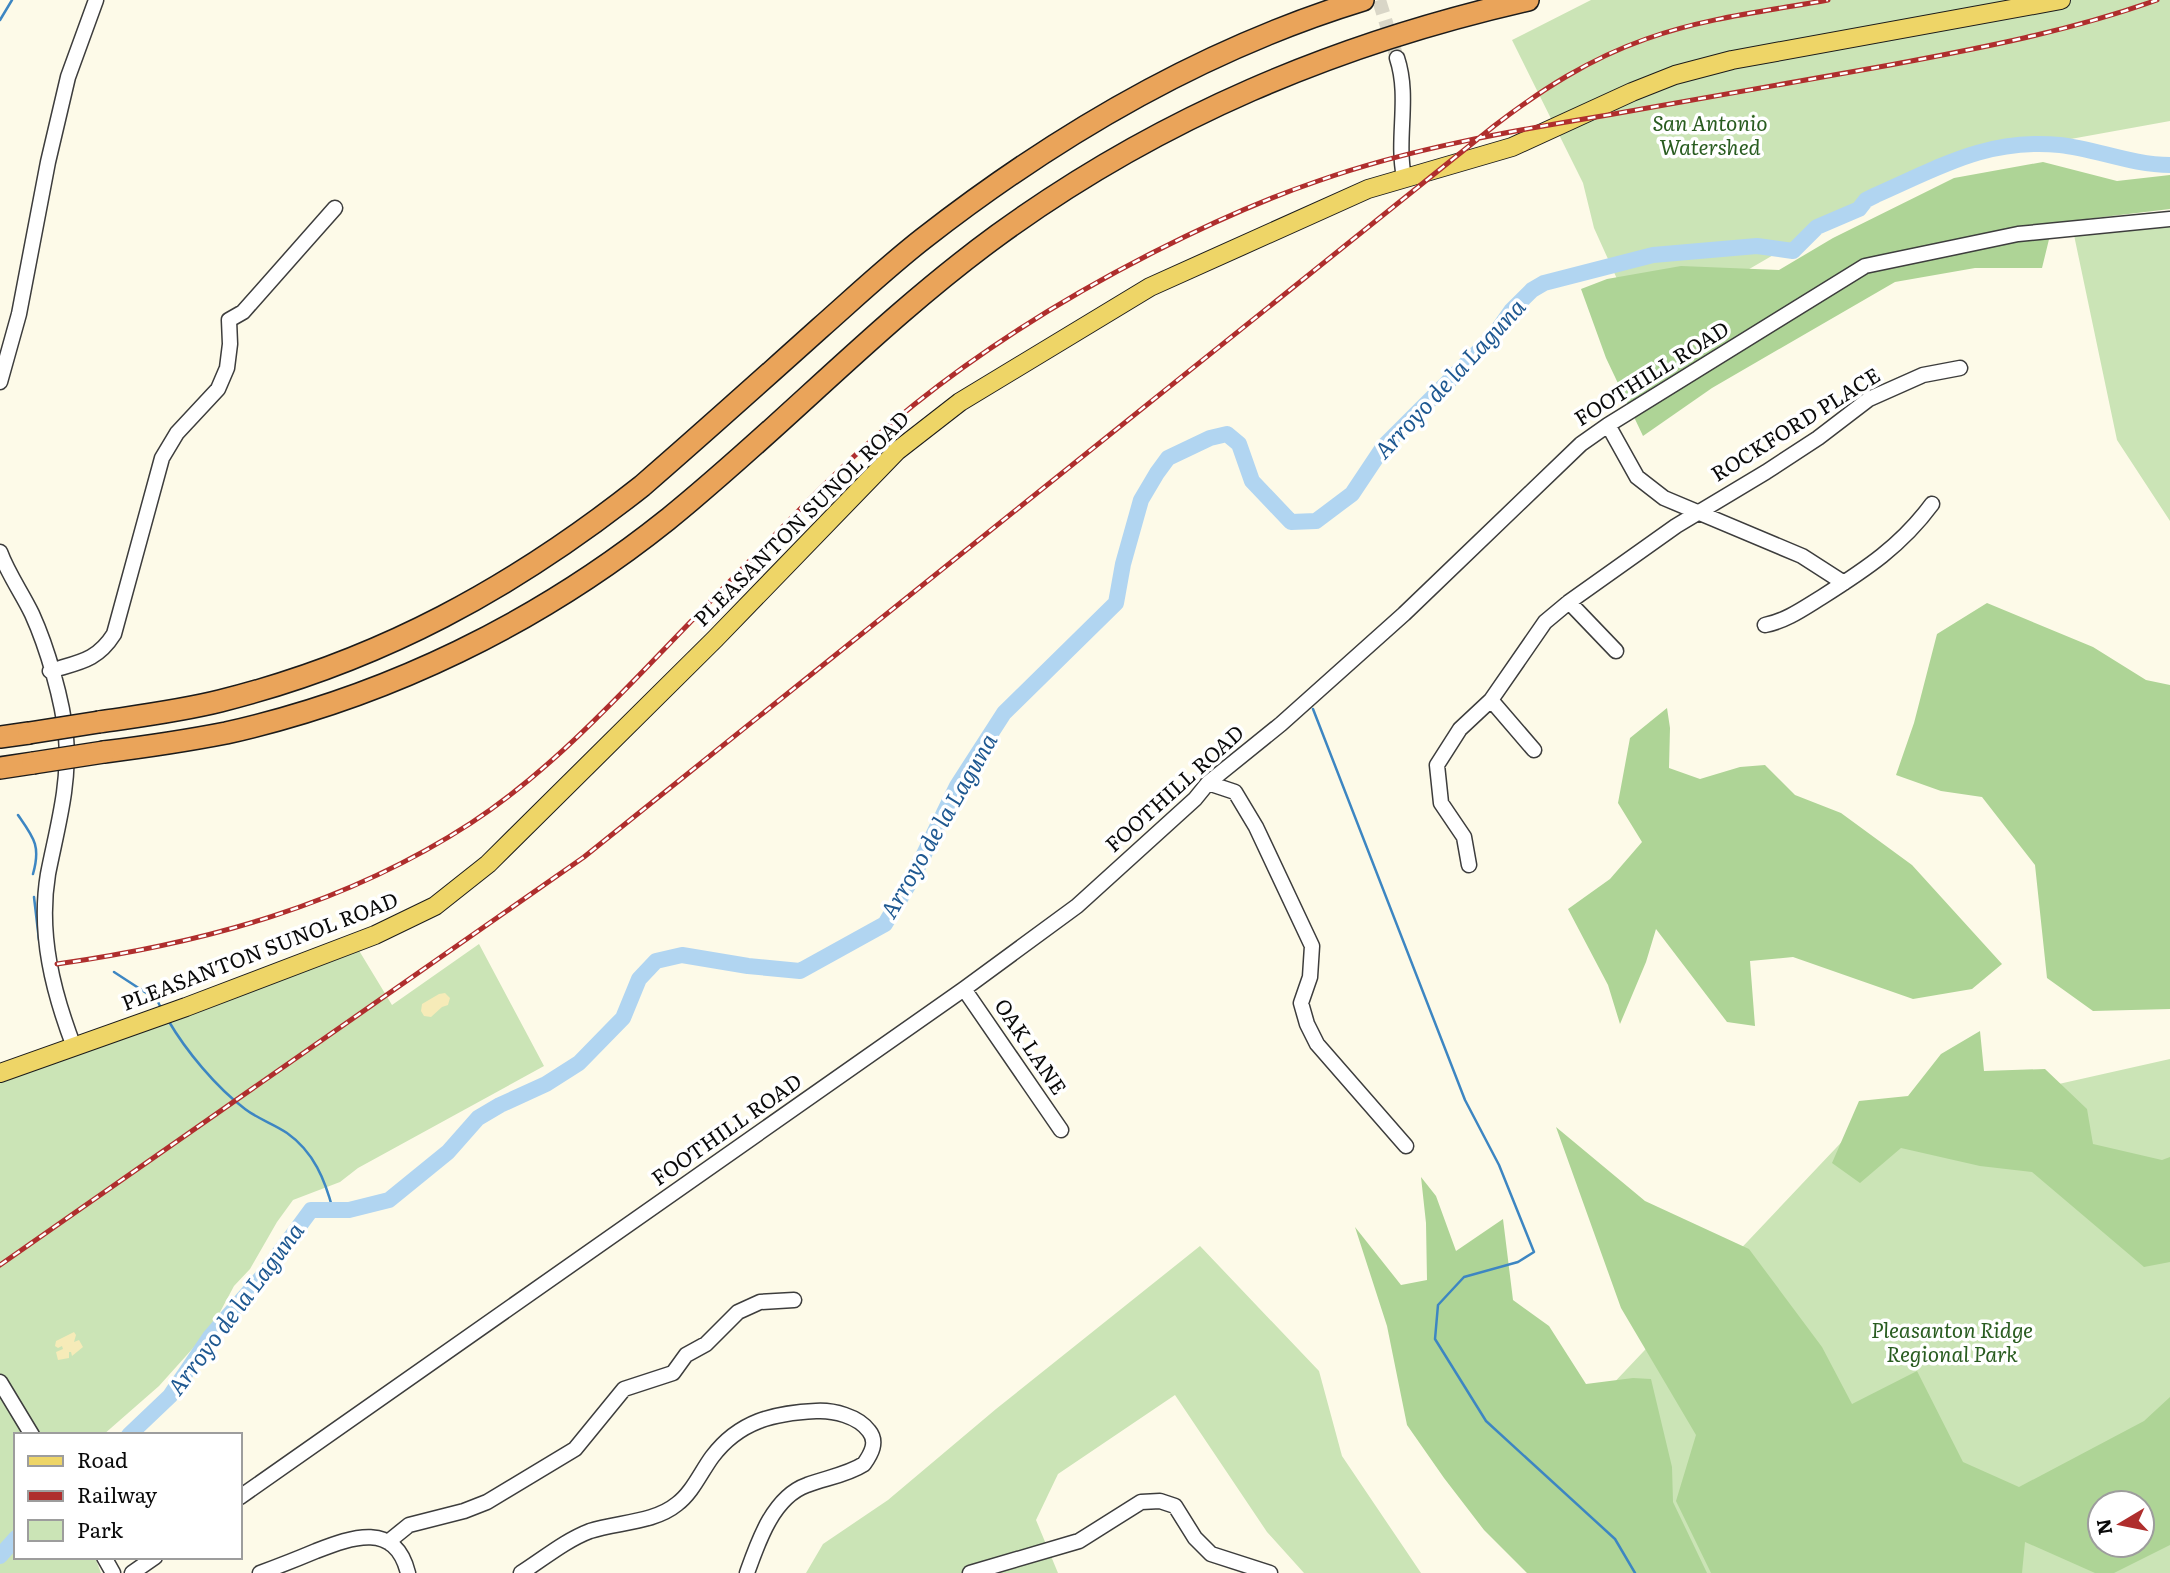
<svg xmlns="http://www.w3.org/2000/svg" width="2170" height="1573" font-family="Literata,serif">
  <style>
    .green { fill: #cbe4b6; fill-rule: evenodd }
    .forest { fill: #aed496; fill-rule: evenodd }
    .sand { fill: #f6ebb8 }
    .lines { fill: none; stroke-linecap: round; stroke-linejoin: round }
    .stream { stroke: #3d86c2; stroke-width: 2.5 }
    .river { stroke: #b1d5f1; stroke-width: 16 }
    .minor-tunnel { stroke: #d9d6c7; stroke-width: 14; stroke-dasharray: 14 7; stroke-linecap: butt }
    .minor-casing { stroke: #3d3d3d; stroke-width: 17 }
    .major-casing { stroke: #1b1b1b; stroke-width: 20 }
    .highway-casing { stroke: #1b1b1b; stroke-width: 24 }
    .minor { stroke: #fff; stroke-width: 14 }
    .major { stroke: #eed567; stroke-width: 18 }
    .highway { stroke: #eaa45a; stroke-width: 21 }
    .rail-casing { stroke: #af2e2d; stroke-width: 5 }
    .rail { stroke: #fff; stroke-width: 2.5; stroke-dasharray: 8; stroke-linecap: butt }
    .highway-bridge-casing { stroke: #1b1b1b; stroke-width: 24; stroke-linecap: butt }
    .highway-bridge { stroke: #eaa45a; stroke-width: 21 }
    .labels { text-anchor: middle; stroke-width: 7; stroke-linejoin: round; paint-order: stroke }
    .park-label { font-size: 21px; font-style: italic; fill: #295c20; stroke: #fff }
    .street-label { font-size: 21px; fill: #0a0a0a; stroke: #fff }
    .water-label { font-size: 23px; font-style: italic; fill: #1e5891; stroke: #fff }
  </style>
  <rect width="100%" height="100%" fill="#fdfae8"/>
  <path class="green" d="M1591,0h579v121l-242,44 -287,167 -47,-104 -11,-45 -71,-143z
    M2170,226v295l-53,-81 -43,-205z
    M352,939l40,66 87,-61 65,122 -186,102 -18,14 -47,18 -16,22 -27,47 -16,17 -22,41 -53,59 -56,49h-87v122h79l6,16h-101v-506z
    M2170,1059v514h-474l-88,-184 245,-259zM2100,1503h42v42h-42z
    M1200,1246l119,125 23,85 79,117h-117l-37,-41 -92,-137 -117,79 -22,46 22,53h-252l17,-29 65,-44 108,-91z"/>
  <path class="forest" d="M2043,162l74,19 53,-6v34l-117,14 -11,45h-67l-80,14 -183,106 -69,48 -37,-78 -25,-69 26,-10 74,-13 98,4 54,-32 121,-60z
    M1987,603l106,44 53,33 24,5v324l-77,2 -46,-33 -12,-113 -53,-68 -41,-6 -45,-16 18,-52 23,-89z
    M1667,708l3,20 -1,40 31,11 40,-12 25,-2 30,30 46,18 71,52 90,99 -30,25 -59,10 -120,-42 -43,4 5,65 -28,-4 -71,-93 -10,33 -26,62 -12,-39 -40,-76 42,-30 32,-37 -24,-39 12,-65z
    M1980,1031l4,40 61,-2 42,40 6,35 69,16 8,-3v105l-26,5 -112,-95 -52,-6 -79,-18 -41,35 -28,-20 27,-62 49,-5 33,-42z
    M1556,1127l89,74 104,48 73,98 30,57 65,-33 46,91 56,25 125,-66 26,-24v148l-56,28h-19l-70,-31 -3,31h-311l-35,-72 20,-66 -75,-127zM2100,1503h42v42h-42z
    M1421,1177l15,19 20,55 47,-32 10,81 36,26 37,58 47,-6 18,1 21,88 1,35 34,71h-180l-43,-43 -40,-52 -37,-53 -20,-99 -32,-99 46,58 26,-5 -1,-57z"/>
  <path class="sand" d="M445,993l5,5 -2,7 -6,2 -11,10 -7,-1 -3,-5 1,-7 17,-10z
    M74,1332l2,3 -2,7 5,-2 4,7 -11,9 -1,-4h-2v6l-11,2 -2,-8 7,-3 -1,-3 -4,2 -3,-2 1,-5z"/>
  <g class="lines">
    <path class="stream" d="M0,20l12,-20
      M1313,709l152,391 34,65 35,87 -16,10 -54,15 -26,28 -3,34 51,82 129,118 20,34
      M18,815c16,23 23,31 15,59
      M34,897l5,43
      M114,972l43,28 4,8
      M168,1020c18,31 48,67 77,89 13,10 29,15 42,24 27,19 38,47 46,77"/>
    <path class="river" d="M129,1435l41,-39 40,-59 51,-59 50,-68h38l40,-10 59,-48 30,-34 22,-13 46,-21 33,-21 44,-45 16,-39 17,-18 26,-6 66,11 52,5 85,-47 28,-47 44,-91 47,-73 112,-110 7,-39 18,-64 16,-27 11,-15 42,-20 17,-4 12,10 13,37 39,41 25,-1 36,-27 32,-48 108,-108 19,-27 21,-21 12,-7 109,-28 104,-9 36,5 24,-24 42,-18 7,-9 10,-5c64,-28 111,-57 184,-50 36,4 72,20 110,20
      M0,1556l16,-18"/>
    <path class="minor-tunnel" d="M1379,0l18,58"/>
    <defs>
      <path id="minor" d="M1397,58c13,39 -1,80 7,119
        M0,382l19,-68 29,-152 20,-85 28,-77
        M1608,425l29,52 27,21 138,58 42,27
        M0,552c8,22 22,41 32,62 15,33 31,87 34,123 4,48 -9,91 -18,137 -10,60 5,118 26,173
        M1569,602l47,49
        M1765,625c21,-4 39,-17 57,-28 44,-28 79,-51 110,-93
        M50,671c29,-9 47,-10 64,-37l48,-176 15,-25 41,-44 9,-21 3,-24 -1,-24 14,-8 92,-104
        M1491,700l43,50
        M1208,783l27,9 21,35 56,119 -2,31 -9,26 6,21 10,20 89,102
        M1469,865l-5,-28 -23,-34 -4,-38 23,-36 31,-29 54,-78 24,-20 107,-76 90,-54 52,-34 51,-39 54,-24 37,-7
        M964,989l97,141
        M0,1382l32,53
        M240,1497l724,-508 113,-83 118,-107 13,-16 73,-59 123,-110 177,-170 27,-19 257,-159 153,-32 152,-15
        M388,1542l21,-17 55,-14 23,-9 88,-53 49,-60 49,-16 13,-18 20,-11 32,-32 22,-10 34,-2
        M104,1557l9,16
        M132,1573l23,-16
        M260,1573c19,-7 37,-14 56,-22 36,-14 79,-30 92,22
        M521,1573c22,-14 45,-33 69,-42 27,-9 64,-8 87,-27 15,-11 24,-32 35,-47 27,-36 62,-44 104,-46 17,-1 42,5 53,20 9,11 2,23 -5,33 -17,11 -39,14 -57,21 -34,12 -49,57 -60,88
        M970,1573l109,-32 62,-39 19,-1 15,5 20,32 16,16 59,19"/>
      <path id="major" d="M0,1073l186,-66 189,-72 60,-29 53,-42 227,-225 182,-188 63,-49 190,-115 218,-98 144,-42 120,-55 43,-17 57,-15 329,-60"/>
      <path id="highway" d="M99,722c40,-6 81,-11 121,-21 160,-40 293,-113 422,-215 60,-52 119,-105 178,-158 34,-30 68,-62 104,-90 131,-102 279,-189 439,-238
        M0,737l29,-4
        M104,752c40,-5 81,-11 122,-19 161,-36 312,-110 441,-213 113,-91 213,-199 331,-285 161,-117 337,-191 530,-235
        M0,768l33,-5"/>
    </defs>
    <use href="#minor" class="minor-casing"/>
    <use href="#major" class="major-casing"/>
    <use href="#highway" class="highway-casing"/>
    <use href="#minor" class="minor"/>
    <use href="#major" class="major"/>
    <use href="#highway" class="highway"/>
    <defs>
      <path id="rail" d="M57,964c147,-21 288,-59 414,-141 67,-44 123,-101 178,-158 58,-60 116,-121 175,-180 95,-95 210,-172 330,-233 53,-27 108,-52 164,-71 94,-33 193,-50 290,-66 95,-17 189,-33 282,-50 91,-17 180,-34 267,-65
        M0,1265l584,-408 910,-731c47,-36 95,-67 152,-87 58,-21 121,-28 182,-39"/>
    </defs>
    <use href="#rail" class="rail-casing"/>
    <use href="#rail" class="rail"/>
    <defs>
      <path id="highway-bridge" d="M29,733l70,-11
        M33,763l71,-11"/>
    </defs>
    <use href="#highway-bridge" class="highway-bridge-casing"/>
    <use href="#highway-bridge" class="highway-bridge"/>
  </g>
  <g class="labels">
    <g class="park-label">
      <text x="1710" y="131">San Antonio<tspan x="1710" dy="24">Watershed</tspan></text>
      <text x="1952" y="1338">Pleasanton Ridge<tspan x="1952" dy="24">Regional Park</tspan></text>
    </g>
    <g class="street-label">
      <text transform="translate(1652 374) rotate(-32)" y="7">FOOTHILL ROAD</text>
      <text transform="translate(1796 425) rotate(-32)" y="7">ROCKFORD PLACE</text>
      <text transform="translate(802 519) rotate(-45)" y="7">PLEASANTON SUNOL ROAD</text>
      <text transform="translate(1175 789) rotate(-42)" y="7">FOOTHILL ROAD</text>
      <text transform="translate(260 952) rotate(-21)" y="7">PLEASANTON SUNOL ROAD</text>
      <text transform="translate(1030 1047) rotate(56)" y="7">OAK LANE</text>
      <text transform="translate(727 1130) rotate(-35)" y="7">FOOTHILL ROAD</text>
    </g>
    <g class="water-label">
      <text transform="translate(1450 379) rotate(-47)" y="8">Arroyo de la Laguna</text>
      <text transform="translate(939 826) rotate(-60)" y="8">Arroyo de la Laguna</text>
      <text transform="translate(236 1309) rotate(-53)" y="8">Arroyo de la Laguna</text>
    </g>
  </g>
  <rect x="14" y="1433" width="228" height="126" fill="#ffffff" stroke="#9d9d9d" stroke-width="2"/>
  <rect x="28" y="1456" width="35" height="10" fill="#eed567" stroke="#9d9d9d" stroke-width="2"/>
  <text x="77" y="1468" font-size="21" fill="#0a0a0a">Road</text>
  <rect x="28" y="1491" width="35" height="10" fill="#af2e2d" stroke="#9d9d9d" stroke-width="2"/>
  <text x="77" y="1503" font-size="21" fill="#0a0a0a">Railway</text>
  <rect x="28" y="1520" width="35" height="21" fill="#cbe4b6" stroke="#9d9d9d" stroke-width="2"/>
  <text x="77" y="1538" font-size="21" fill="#0a0a0a">Park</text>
  <g transform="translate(2121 1524) rotate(260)"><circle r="33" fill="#ffffff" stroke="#9d9d9d" stroke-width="2"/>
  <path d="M0-5L12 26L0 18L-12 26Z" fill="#af2e2d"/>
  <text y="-10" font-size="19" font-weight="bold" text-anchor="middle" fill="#0a0a0a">N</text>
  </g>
</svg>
